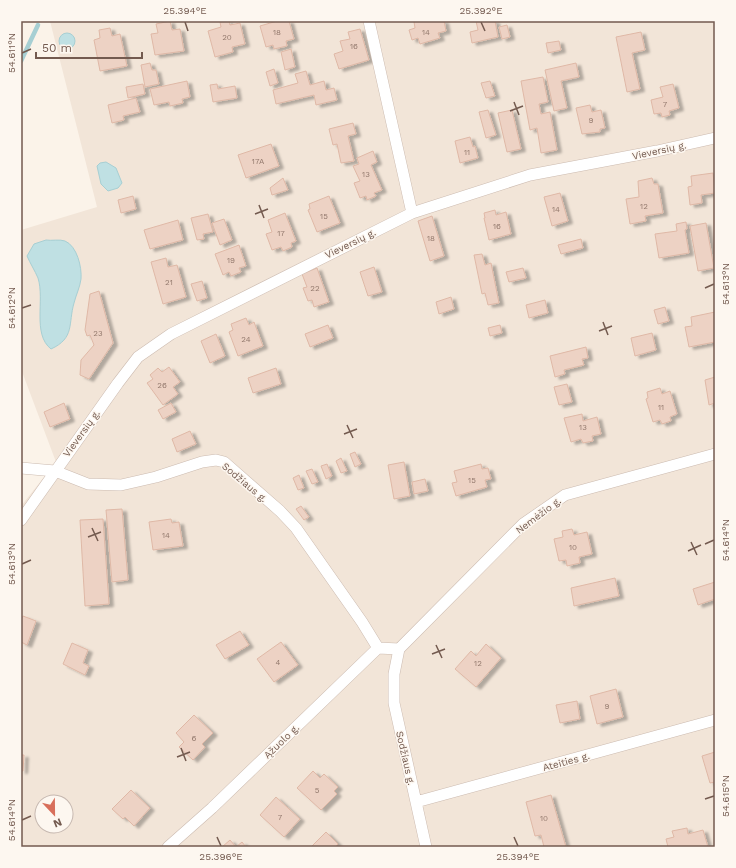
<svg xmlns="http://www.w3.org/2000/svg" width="736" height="868" font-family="'Work Sans',sans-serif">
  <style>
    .residential { fill: #f2e5d8; fill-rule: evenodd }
    .water { fill: #bfe0e3; stroke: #a7cfd3 }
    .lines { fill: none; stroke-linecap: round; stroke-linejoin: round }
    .stream { stroke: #a7cfd3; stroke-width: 4.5 }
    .building { fill: #edd2c4; stroke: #dfb8a6; filter: url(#shadow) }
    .minor-casing { stroke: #ccbbb0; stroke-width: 12 }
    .minor { stroke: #fff; stroke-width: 11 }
    .ticks { fill: none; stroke: #735a4f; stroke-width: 1.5 }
    .labels { text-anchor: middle; stroke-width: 3; stroke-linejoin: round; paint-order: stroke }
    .number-label { font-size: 8px; fill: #92786c }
    .street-label { font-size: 10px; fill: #735a4f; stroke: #fdf7f0 }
    .neatline { fill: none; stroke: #735a4f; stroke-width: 1.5 }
    .ticks-label { font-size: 10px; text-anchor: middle; fill: #735a4f }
  </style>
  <defs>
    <filter id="shadow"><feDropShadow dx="4.5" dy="2.5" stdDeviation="1" flood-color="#0004"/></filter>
  </defs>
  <rect width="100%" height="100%" fill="#fbf3e9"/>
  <path class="residential" d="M50,21h665v826h-694v-341l35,-44 -35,-93v-139l76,-23zM42,802h24v24h-24z"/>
  <path class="water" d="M59 41a8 8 0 1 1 16 0a8 8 0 1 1-16 0Z
    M106,162l10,6 6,15 -4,5 -10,3 -7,-7 -4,-18 3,-3z
    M46,240c5,1 14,-1 19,1 12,5 17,26 16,38 -1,8 -5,16 -7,24 -6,21 1,35 -23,46 -19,-15 -6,-49 -13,-71 -3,-7 -8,-15 -11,-22l7,-12z"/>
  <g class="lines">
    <path class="stream" d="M21,61l17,-36"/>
  </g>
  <path class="building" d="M170,21l2,9 8,-1 4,22 -29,4 -4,-21 7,-1 -2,-9z
    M229,21l1,4 10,-2 5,21 -13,3 1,5 -18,5 -7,-26 13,-4 -1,-5z
    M277,21h12l5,18 -8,2 1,5 -13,3 -1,-4 -7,2 -6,-21z
    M417,21h27l2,10 -8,2 2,5 -20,6 -2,-6 -6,2 -3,-10 6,-2 -1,-6z
    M476,21h19l3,16 -26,6 -2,-11 8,-2z
    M507,25l3,12 -8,2 -3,-12z
    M110,28l2,8 8,-2 7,32 -27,5 -6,-31 6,-2 -1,-8z
    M360,29l9,31 -30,9 -5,-15 9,-3 -3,-10 10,-2 -2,-7z
    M641,32l4,18 -13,3 8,36 -13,3 -11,-55z
    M559,41l2,9 -13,3 -2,-10z
    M291,49l4,18 -10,3 -4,-18z
    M150,63l2,7h4l3,14 -14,3 -4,-22z
    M576,63l3,14 -18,4 6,27 -13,3 -9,-41z
    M274,69l4,14 -8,3 -4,-14z
    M306,71l4,14 14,-4 2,9 8,-2 3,12 -21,5 -2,-10 -38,9 -3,-14 25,-7 -3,-9z
    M543,77l5,25 -9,2 2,10 9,-2 7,38 -16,3 -4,-25 -7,2 -9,-49z
    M187,81l3,16 -8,2 1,4 -13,3 -1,-4 -15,3 -4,-16z
    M490,81l5,15 -9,2 -5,-15z
    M143,84l2,10 -17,4 -2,-11z
    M217,84l1,5 17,-3 2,12 -24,4 -3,-17z
    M673,84l6,24 -10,3 1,4 -8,2 -1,-4 -7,1 -3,-14 12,-3 -3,-10z
    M136,98l4,14 -17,4 1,4 -12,3 -4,-18z
    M590,105l2,7 9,-2 4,18 -5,1v3l-18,2 -6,-26z
    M488,110l8,25 -10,3 -7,-26z
    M512,110l9,39 -14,3 -9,-39z
    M353,123l3,11 -8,2 6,25 -13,2 -4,-19 -4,1 -4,-16z
    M470,137l3,10 2,-1 3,12 -18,5 -5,-22z
    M271,144l8,22 -33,12 -8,-23z
    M373,151l4,11 -6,3 11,25 -8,3 2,3 -9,4 -1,-4 -6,2 -6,-15 6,-2 -7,-15 6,-2 -2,-6z
    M713,173l2,20 -14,2 1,8 -12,2 -2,-18 4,-1 -1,-10z
    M283,178l5,12 -16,5 -2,-7z
    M652,178l2,6h4l5,29 -18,3 1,5 -16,3 -4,-25 13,-2 -1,-16z
    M560,193l8,28 -16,5 -8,-29z
    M133,196l3,13 -15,4 -3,-13z
    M329,196l11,27 -23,9 -9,-22 2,-1 -1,-5z
    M495,210l1,5 10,-3 5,22 -22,6 -5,-22h1l-1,-5z
    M285,213l11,28 -5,2 1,4 -9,4 -2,-4 -9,3 -6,-16 6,-2 -4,-12z
    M208,214l5,18 -10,2 1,5 -7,1 -6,-22z
    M432,216l12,40 -14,5 -12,-40z
    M224,219l8,21 -12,5 -8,-22z
    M178,220l5,20 -33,9 -6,-19z
    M686,222l1,7 -2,1 4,23 -30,5 -4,-24 22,-3 -1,-7z
    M706,223l8,45 -16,3 -8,-45z
    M581,239l2,9 -22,6 -3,-9z
    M239,245l7,21 -7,2 2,4 -10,4 -2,-4 -6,3 -8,-21z
    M482,254l3,11 6,-2 8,40 -11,2 -3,-12 -3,1 -8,-39z
    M166,258l2,9 9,-2 9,32 -23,7 -12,-42z
    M374,267l8,25 -14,4 -8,-24z
    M317,268l12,34 -15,5 -2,-7 -4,1 -5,-13 4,-1 -5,-13z
    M523,268l3,10 -17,4 -3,-10z
    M202,281l5,17 -10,3 -6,-17z
    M99,291l14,52 -24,36 -9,-4 1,-15 13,-15 -4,-10 -3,1 -2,-6 5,-36z
    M451,297l3,12 -15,5 -3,-12z
    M545,300l3,13 -19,5 -3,-13z
    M665,307l4,14 -11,3 -4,-14z
    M715,312v30l-26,5 -4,-20 7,-1 -1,-9z
    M246,318l3,7 5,-3 9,24 -25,10 -9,-24 4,-2 -2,-6z
    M328,325l5,13 -23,9 -5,-13z
    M500,325l2,8 -12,3 -2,-8z
    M652,333l4,17 -21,6 -4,-18z
    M216,334l9,22 -15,7 -9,-22z
    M586,347l2,11 -6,1 2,6 -20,5 1,4 -10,3 -5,-21z
    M169,367l11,15 -7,5 5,7 -15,11 -16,-22 6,-4 -3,-4 8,-7 4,4z
    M276,368l5,16 -28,9 -5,-15z
    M715,377v26l-6,2 -4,-25z
    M567,384l5,18 -13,3 -5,-18z
    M660,388l2,6 8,-3 7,23 -7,3 1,4 -9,3 -2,-4 -7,2 -7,-23 2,-1 -1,-6z
    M64,403l6,16 -20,8 -6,-15z
    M171,403l5,9 -13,7 -5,-9z
    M582,414l1,7 14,-4 4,17 -9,2 1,5 -10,2 -2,-4 -10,3 -7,-24z
    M190,431l6,13 -19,8 -5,-13z
    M355,452l6,12 -6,3 -5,-13z
    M341,458l6,13 -6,2 -5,-12z
    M404,462l6,34 -16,3 -6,-34z
    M327,464l5,12 -6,3 -5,-13z
    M481,464l1,5 6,-1 3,11 -6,1 2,7 -31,9 -4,-13 5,-1 -3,-11z
    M312,469l6,13 -6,2 -6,-13z
    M299,475l5,13 -6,2 -5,-12z
    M425,479l3,12 -14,3 -2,-12z
    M301,506l8,11 -5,3 -8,-11z
    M122,509l6,71 -16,2 -6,-72z
    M103,519l6,85 -24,2 -5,-86z
    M171,519l1,4 7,-1 4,24 -30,4 -4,-28z
    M572,529l2,6 13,-3 5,22 -13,3 1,6 -13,3 -1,-6 -7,1 -5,-22 9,-2 -1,-6z
    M615,578l4,18 -45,10 -3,-18z
    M715,582v17l-17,6 -5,-16z
    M23,616l13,5 -9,24 -6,-3v-22z
    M240,631l9,14 -24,14 -9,-14z
    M281,642l17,23 -24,17 -17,-23z
    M72,643l16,7 -5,13 6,3 -4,9 -22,-11z
    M486,644l15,14 -25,29 -21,-18 16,-18 5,5z
    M616,689l7,28 -26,7 -7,-28z
    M577,701l3,18 -20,4 -4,-18z
    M194,715l19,18 -11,11 3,3 -12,13 -14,-13 5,-5 -8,-9z
    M715,752v30l-5,1 -8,-27z
    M21,755h3l-1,16h-2z
    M313,771l7,7 4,-4 14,13 -4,4 3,3 -16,16 -24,-22z
    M131,790l19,18 -16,18 -9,-9 -2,2 -11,-10z
    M551,795l15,52h-22l-3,-12 -6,1 -9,-34z
    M276,797l24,22 -16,18 -24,-22z
    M687,828l1,6 15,-4 5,17h-40l-2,-8 8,-2 -2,-6z
    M326,832l12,12 -3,3h-24z
    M230,840l6,7 6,-5 4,5h-24z"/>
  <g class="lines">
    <defs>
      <path id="minor" d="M369,21l43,192
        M21,468l34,3 33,13 33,1 35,-8 46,-15 14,-2 8,2 56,49 16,17 66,94 16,26
        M21,520l97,-137 20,-26 33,-23 241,-121 118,-38 127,-24 58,-13
        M416,802l299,-82
        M168,847l44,-39 166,-160 21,1
        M426,847l-32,-144v-29l5,-25 124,-125 42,-29 150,-41"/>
    </defs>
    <use href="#minor" class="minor-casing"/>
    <use href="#minor" class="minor"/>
  </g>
  <path class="ticks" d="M185,22l3,9M481,22l4,9M22,53l9,-4M514,102l5,13M510,111l13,-5M259,205l5,13M255,214l13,-5M705,288l9,-4M22,308l9,-3M603,322l5,13M599,331l13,-5M347,425l6,13M344,434l13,-5M92,528l6,13M88,537l13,-5M691,542l6,13M705,544l9,-4M688,551l13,-6M22,564l9,-4M436,645l6,13M432,654l13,-5M181,748l5,13M177,757l13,-5M705,799l9,-3M22,820l9,-4M217,837l4,9M514,837l4,9"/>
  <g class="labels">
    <g class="number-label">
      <text x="277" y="35">18</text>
      <text x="426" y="35">14</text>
      <text x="227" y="40">20</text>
      <text x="354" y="49">16</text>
      <text x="665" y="107">7</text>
      <text x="591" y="123">9</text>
      <text x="467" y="155">11</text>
      <text x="258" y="164">17A</text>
      <text x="366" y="177">13</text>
      <text x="644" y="209">12</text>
      <text x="556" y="212">14</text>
      <text x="324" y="219">15</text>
      <text x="497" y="229">16</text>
      <text x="281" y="236">17</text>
      <text x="431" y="241">18</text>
      <text x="231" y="263">19</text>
      <text x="169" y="285">21</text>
      <text x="315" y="291">22</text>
      <text x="98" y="336">23</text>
      <text x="246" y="342">24</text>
      <text x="162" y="388">26</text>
      <text x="661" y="410">11</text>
      <text x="583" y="430">13</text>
      <text x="472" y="483">15</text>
      <text x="166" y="538">14</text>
      <text x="573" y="550">10</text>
      <text x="278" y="665">4</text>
      <text x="478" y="666">12</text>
      <text x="607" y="709">9</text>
      <text x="194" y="741">6</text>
      <text x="317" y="793">5</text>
      <text x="280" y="820">7</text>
      <text x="544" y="821">10</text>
    </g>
    <g class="street-label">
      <text transform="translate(659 150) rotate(-12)" y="4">Vieversių g.</text>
      <text transform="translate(350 243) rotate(-26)" y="4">Vieversių g.</text>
      <text transform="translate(81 433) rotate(-54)" y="4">Vieversių g.</text>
      <text transform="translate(245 482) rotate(40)" y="4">Sodžiaus g.</text>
      <text transform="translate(538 515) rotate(-37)" y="4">Nemėžio g.</text>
      <text transform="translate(281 741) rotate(-44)" y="4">Ąžuolo g.</text>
      <text transform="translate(406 758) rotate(77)" y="4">Sodžiaus g.</text>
      <text transform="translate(566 761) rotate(-15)" y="4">Ateities g.</text>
    </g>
  </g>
  <rect width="736" height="868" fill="none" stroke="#fdf7f0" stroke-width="44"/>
  <g transform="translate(54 814) rotate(158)"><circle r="19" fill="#fdf7f0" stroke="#c6b8b0"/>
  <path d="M0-3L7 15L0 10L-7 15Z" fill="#d86f5b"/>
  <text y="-6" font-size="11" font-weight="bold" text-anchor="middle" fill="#735a4f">N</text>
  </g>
  <path d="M36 52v6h106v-6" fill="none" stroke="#735a4f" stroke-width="2"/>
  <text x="42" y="52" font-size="12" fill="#735a4f" stroke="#fdf7f0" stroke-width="3" paint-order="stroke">50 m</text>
  <rect x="22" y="22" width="692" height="824" class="neatline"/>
  <g class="ticks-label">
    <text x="185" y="14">25.394°E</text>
    <text x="481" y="14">25.392°E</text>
    <text transform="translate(11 53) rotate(-90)" y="4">54.611°N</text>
    <text transform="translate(725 284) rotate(-90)" y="4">54.613°N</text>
    <text transform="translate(11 308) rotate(-90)" y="4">54.612°N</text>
    <text transform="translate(725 540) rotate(-90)" y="4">54.614°N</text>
    <text transform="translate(11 564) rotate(-90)" y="4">54.613°N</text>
    <text transform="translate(725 796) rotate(-90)" y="4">54.615°N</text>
    <text transform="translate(11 820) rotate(-90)" y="4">54.614°N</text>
    <text x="221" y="860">25.396°E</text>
    <text x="518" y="860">25.394°E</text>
  </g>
</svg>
